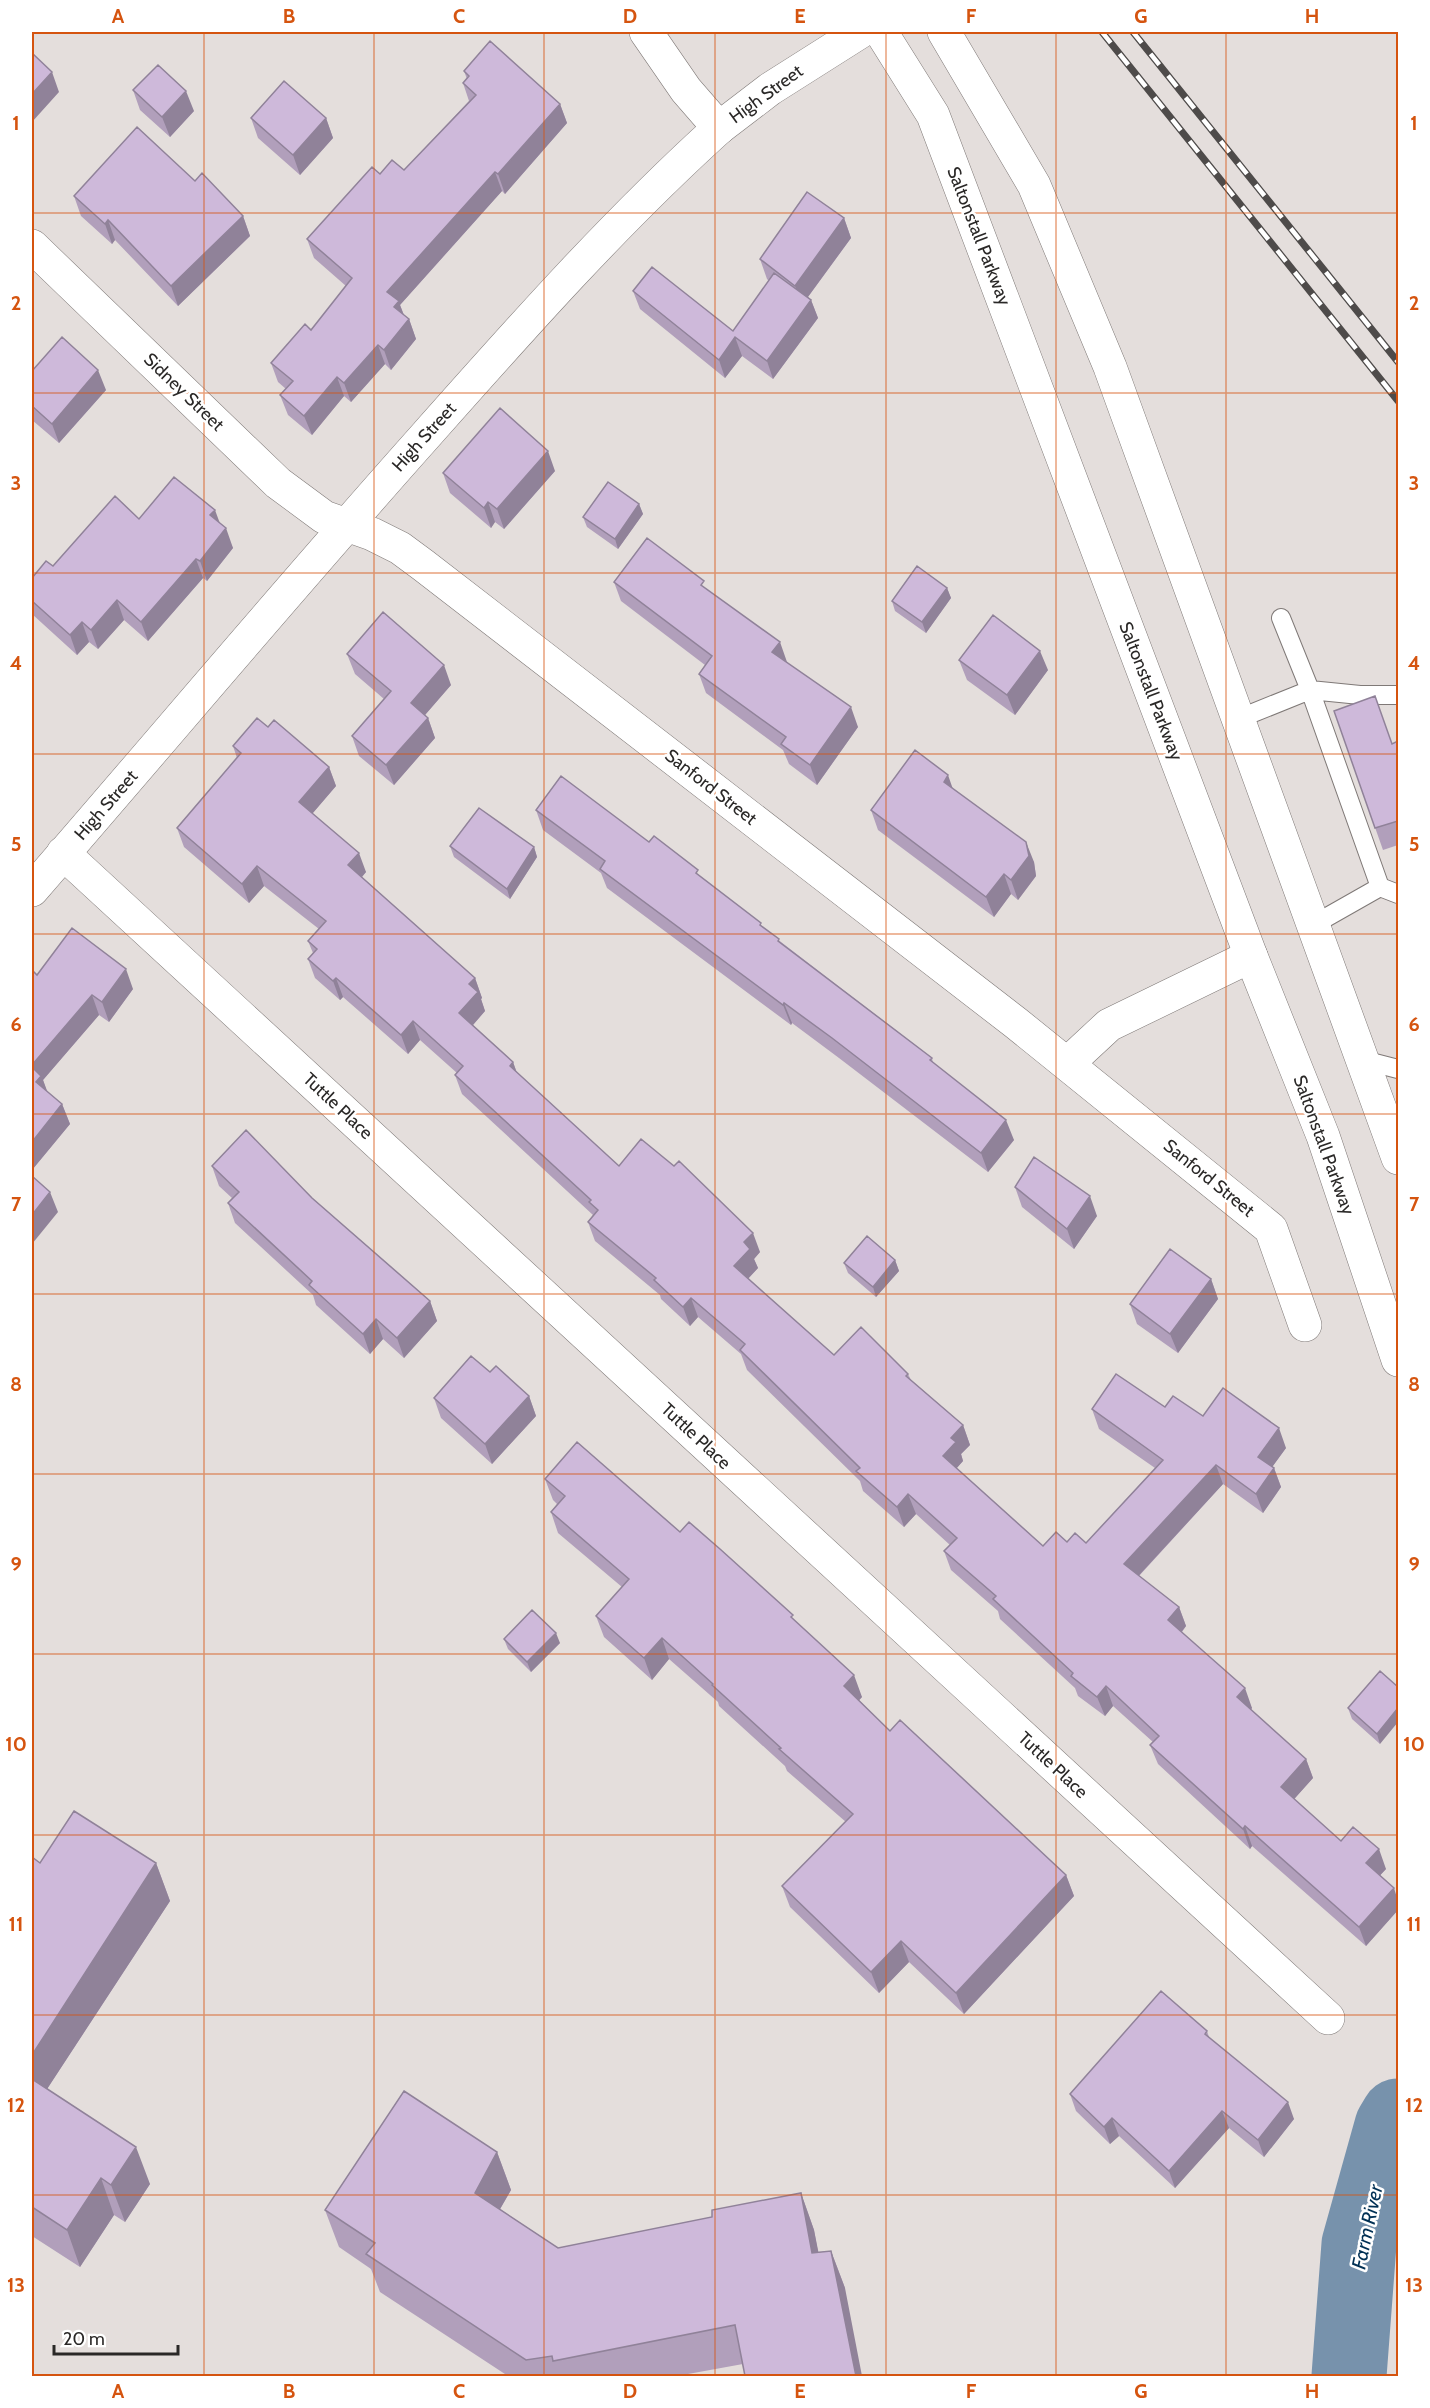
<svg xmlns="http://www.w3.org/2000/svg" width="1430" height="2408" font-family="Cabin,sans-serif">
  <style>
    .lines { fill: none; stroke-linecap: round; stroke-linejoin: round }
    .river { stroke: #7792ac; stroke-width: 75 }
    .lane-casing { stroke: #7f7977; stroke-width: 20 }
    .street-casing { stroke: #7f7977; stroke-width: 34 }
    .secondary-casing { stroke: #7f7977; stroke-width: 34 }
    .primary-casing { stroke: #7f7977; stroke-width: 34 }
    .lane { stroke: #fff; stroke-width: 18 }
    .street { stroke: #fff; stroke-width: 33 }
    .secondary { stroke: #fff; stroke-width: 33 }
    .primary { stroke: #fff; stroke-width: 33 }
    .rail-casing { stroke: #4e4b4a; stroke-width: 7 }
    .rail { stroke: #fff; stroke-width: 4.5; stroke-dasharray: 14; stroke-linecap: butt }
    .wall { fill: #b19fbb }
    .shaded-wall { fill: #908299 }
    .building { fill: #ceb9da; stroke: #908299; stroke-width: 1.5 }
    .grid { fill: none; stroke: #d5540f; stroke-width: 1.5; stroke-opacity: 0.55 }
    .labels { text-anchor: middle; stroke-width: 5; stroke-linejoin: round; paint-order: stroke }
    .street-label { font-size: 18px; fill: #2a2827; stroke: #fff }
    .water-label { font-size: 20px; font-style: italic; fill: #003054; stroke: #fff }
    .neatline { fill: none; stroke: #d5540f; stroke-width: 2 }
    .grid-label { font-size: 20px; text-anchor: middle; font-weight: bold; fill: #d5540f }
  </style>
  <rect width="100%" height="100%" fill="#e4dedc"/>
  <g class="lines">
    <path class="river" d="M1349,2376l10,-132 33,-118 6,-10"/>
    <defs>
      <path id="lane" d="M1281,618l29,72 50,5h38
        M1238,719l72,-29 70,197 -67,38
        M1380,887l18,7
        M1363,1060l35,9"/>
      <path id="street" d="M32,246l246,237 46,34 48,17 28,14 23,17 593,458 255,206 34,96
        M63,853l1265,1165
        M1067,1064l42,-39 142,-69"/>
      <path id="secondary" d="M32,890c132,-152 261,-306 395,-456 94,-106 187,-211 292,-306"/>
      <path id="primary" d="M646,32l40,58 33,38 51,-39 90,-57
        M881,32l52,83 318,841 72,180 75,224
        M944,32l90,153 76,182 288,791"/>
    </defs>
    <use href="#lane" class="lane-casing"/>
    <use href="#street" class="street-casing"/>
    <use href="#secondary" class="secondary-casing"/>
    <use href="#primary" class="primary-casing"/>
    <use href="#lane" class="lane"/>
    <use href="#street" class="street"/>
    <use href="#secondary" class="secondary"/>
    <use href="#primary" class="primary"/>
    <defs>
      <path id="rail" d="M1102,32l296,369
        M1133,32l265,330"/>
    </defs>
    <use href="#rail" class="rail-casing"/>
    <use href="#rail" class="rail"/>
  </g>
  <path class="wall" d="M464,71l96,33 7,19 -62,71 -3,-3 -102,114 4,10 5,4 7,20 -25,31 -6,-6 -34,38 -7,-6 -32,39 -24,-20 -8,-20 6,-6 -8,-7 -7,-19 40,-33 35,-44 -32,-28 -7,-19 73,-65 24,-4 65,-69 -6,-18 4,-4z
    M133,90l61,21 -24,26 -30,-27z
    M251,118h75l7,20 -33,37 -42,-37z
    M195,181l48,35 7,20 -72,70 -63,-66 -3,4 -31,-28 -7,-20z
    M844,218l7,20 -43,59 3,3 7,18 -45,61 -31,-23 -17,22 -85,-69 -7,-18 100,40 36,-50 -2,-2 -7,-20z
    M32,371l74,19 -47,53 -27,-23z
    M555,471l-51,58 -9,-7 -4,6 -41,-35 -7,-20z
    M639,504l4,10 -25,35 -31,-22 -4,-10z
    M139,519l80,4 14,25 -26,33 -4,-3 -55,63 -24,-21 -26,29 -9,-7 -12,13 -45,-41v-36z
    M614,582l93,7 151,138 -41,58 -28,-21 -6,-14 -77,-57 -7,-19 6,-9 -84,-64z
    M947,588l4,10 -25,35 -31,-22 -3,-10z
    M347,654l104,31 -26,30 3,3 7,20 -41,47 -35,-29 -7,-20 32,-37 -29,-25z
    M959,660l89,10 -33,45 -48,-35z
    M1334,711l58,33 6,-3v104l-15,5z
    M268,727l61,40 7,19 -24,28 54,58 -4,5 113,101 7,20 -1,1 4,12 -12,14 40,37 4,11 102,93 141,86 -6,7 4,9 -10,11 86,76 74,19 3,6 52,45 7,20 -9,9 2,7 -7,7 87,78 24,-4 19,1 69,-75 -56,-39 -7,-20 73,-2 38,9 83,32 -14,19 2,1 7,19 -18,26 -40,-29 -84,92 40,31 7,19 -4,6 70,76 -1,2 55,49 7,19 -19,21 47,42 45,28 -6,6 18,26v9l-32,36 -114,-100 -2,3 -92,-85 -8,-19 3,-3 -40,-36 -8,10 -27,-20 -3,-8 -75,-69 -2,-8 -47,-41 -7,-19 6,-6 -34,-31 -12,13 -41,-36 -3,-10 -113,-111 -6,-16 -43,-37 -8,9 -29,-27 -1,-4 -65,-54 -7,-19 5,-7 -131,-121 -7,-19 2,-2 -37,-33 -12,14 -65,-57 -3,3 -25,-22 -7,-19 5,-6 -5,-12 11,-12 -55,-43 -15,17 -65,-56 -7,-19 60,-70 -4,-12z
    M953,789l81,73 2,14 -18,24 -7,-6 -17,23 -116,-87 -7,-20z
    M536,810l113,32 52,35 62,50 18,15 151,116 1,5 81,77 -26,32 -149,-114 -47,-35 -1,2 -184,-137 -6,-15 -58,-43z
    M450,846l84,1 3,10 -27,42 -56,-42z
    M32,970l5,5 96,14 -24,33 -10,-7 -56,65 4,12 15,12 8,20 -38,46z
    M212,1166l100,32 118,103 7,20 -33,37 -21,-19 -13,15 -54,-49 -3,-10 -78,-72 -7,-20 4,-5 -13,-12z
    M1015,1187l82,29 -23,33 -52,-42z
    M895,1260l4,11 -23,26 -28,-24 -4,-10z
    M1211,1279l7,20 -40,54 -41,-29 -7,-20z
    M490,1372l39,24 7,20 -44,48 -51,-46 -7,-20z
    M545,1479l135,53 114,88 68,77 -3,3 31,31 176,144 8,21 -110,118 -55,-52 -30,31 -89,-86 -8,-21 64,-64 -59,-51 -2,-5 -66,-60 -1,-4 -49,-43 -17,21 -48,-43 -8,-21 26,-29 -64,-54 -7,-21 6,-8 -4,-4z
    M504,1639l56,4 -29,29 -23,-23z
    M1380,1671v73l-28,-25 -4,-11z
    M32,1857l8,6h116l14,38 -123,188 103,95 -25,38 -11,-7 -34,52 -48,-31z
    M1207,2031l2,6 85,82 -30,38 -35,-29 -54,60 -56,-52 -9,8 -34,-33 -6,-17z
    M497,2152l14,38 -11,19 58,39 154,-31 89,-24 13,37 4,22 13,-1 14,37 -102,76 -66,12h-169l-128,-84 -9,-23 -32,-22 -14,-37z"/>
  <path class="shaded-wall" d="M52,72l7,20 -27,30v-28z
    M186,91l8,20 -24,26 -8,-20z
    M560,104l7,19 -62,71 -7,-20z
    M326,118l7,20 -33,37 -7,-20z
    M495,172l7,19 -102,114 6,16 -5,6 -14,-35z
    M243,216l7,20 -72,70 -7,-20z
    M844,218l7,20 -49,67 -7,-19z
    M108,220l7,20 -3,4 -7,-20z
    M811,300l7,18 -45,61 -6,-18z
    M409,319l7,20 -25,31 -7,-20z
    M735,337l7,19 -17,22 -6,-18z
    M378,345l7,19 -34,38 -7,-19z
    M98,370l8,20 -47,53 -7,-19z
    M337,377l7,19 -32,39 -8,-19z
    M548,451l7,20 -51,58 -7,-20z
    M488,502l7,20 -4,6 -7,-20z
    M639,504l4,10 -25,35 -3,-10z
    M215,510l7,19 -12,-14z
    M226,528l7,20 -26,33 -7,-20z
    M196,559l7,19 -55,63 -7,-19z
    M947,588l4,10 -25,35 -4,-11z
    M117,600l7,20 -26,29 -7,-19z
    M82,622l7,20 -12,13 -7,-20z
    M780,642l7,20 -15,-10z
    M1040,651l8,19 -33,45 -8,-20z
    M444,665l7,20 -33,38 -7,-20z
    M851,707l7,20 -41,58 -7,-20z
    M428,718l7,20 -41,47 -8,-20z
    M329,767l7,19 -30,35 -7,-19z
    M948,775l7,20 -11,-13z
    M1026,842l8,20 2,14 -18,24 -7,-20z
    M534,847l3,10 -27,42 -3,-10z
    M359,853l7,19 -11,13 -7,-20z
    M257,866l7,20 -15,17 -7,-19z
    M1004,874l7,20 -17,23 -8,-20z
    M126,969l7,20 -24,33 -7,-20z
    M336,978l7,19 -3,3 -7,-19z
    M475,978l7,20 -1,1 4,12 -19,22 -7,-20 10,-29z
    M92,995l7,20 -56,65 6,16 -6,6 -11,-33v-4z
    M784,1003l8,20 -1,2 -8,-20z
    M413,1021l7,19 -12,14 -7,-19z
    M513,1062l7,20 -10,-16z
    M62,1104l8,20 -38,46v-28z
    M1006,1120l8,20 -26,32 -7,-19z
    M50,1192l8,20 -26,32v-29z
    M1090,1196l7,20 -23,33 -7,-20z
    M753,1233l7,19 -6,7 4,9 -17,18 -7,-20 10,-24z
    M895,1260l4,11 -23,26 -3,-10z
    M1211,1279l7,20 -40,54 -8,-19z
    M691,1298l7,19 -8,9 -7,-19z
    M430,1301l7,20 -33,37 -7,-20z
    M376,1319l7,20 -13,15 -7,-20z
    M529,1396l7,20 -44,48 -7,-20z
    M963,1425l7,20 -9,9 2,7 -13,15 -7,-20 8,-18z
    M1279,1428l7,20 -21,29 -7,-20z
    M1216,1465l7,19 -92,100 -7,-20z
    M1274,1468l7,19 -18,26 -7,-19z
    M908,1494l8,20 -12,13 -7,-20z
    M1179,1607l7,19 -11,14 -7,-20z
    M556,1633l4,10 -29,29 -4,-10z
    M662,1638l7,21 -17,21 -8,-22z
    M854,1675l8,22 -10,11 -8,-22z
    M1106,1686l7,20 -8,10 -8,-19z
    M1245,1688l7,20 -8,9 -7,-20z
    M1398,1708v14l-18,22 -3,-10z
    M1306,1759l7,19 -25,28 -7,-19z
    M1245,1826l7,20 -2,3 -7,-20z
    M1379,1849l7,20 -13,14 -7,-20z
    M156,1863l14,38 -136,208 -2,-7v-47z
    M1066,1875l8,21 -110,118 -8,-21z
    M1394,1888l4,13v9l-32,36 -7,-19z
    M901,1941l8,21 -30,31 -8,-21z
    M1288,2102l6,17 -30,38 -6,-17z
    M1222,2111l7,17 -54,60 -6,-17z
    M1112,2118l7,18 -9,8 -6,-17z
    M136,2147l14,37 -25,38 -14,-37z
    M497,2152l14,38 -23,40 -13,-37z
    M101,2178l13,37 -34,52 -13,-37z
    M801,2193l13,37 12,60 -14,-37z
    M831,2251l14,37 17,88h-6z"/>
  <path class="building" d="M490,41l70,63 -62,70 -3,-2 -108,120 12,9 -5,6 15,12 -25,31 -6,-5 -34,38 -7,-6 -33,39 -24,-21 13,-14 -22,-18 34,-39 6,6 41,-52 -45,-39 65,-72 8,7 12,-14 12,10 72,-75 -13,-12 6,-7 -5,-5z
    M32,53l20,19 -20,22z
    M158,65l28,26 -24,26 -29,-27z
    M284,81l42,37 -33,37 -42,-37z
    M137,127l58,54 7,-8 41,43 -72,70 -63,-66 -3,4 -31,-28z
    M807,192l37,26 -49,68 -35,-27z
    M652,267l81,64 41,-58 37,27 -44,61 -32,-24 -16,23 -86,-69z
    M62,337l36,33 -46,54 -20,-18v-35z
    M500,408l48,43 -51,58 -9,-7 -4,6 -41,-35z
    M174,477l41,33 -5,5 16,13 -26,33 -4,-2 -55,63 -24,-22 -26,30 -9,-8 -12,13 -38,-34v-23l14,-17 7,5 62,-70 24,23z
    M608,482l31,22 -24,35 -32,-22z
    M647,538l57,43 -3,4 79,57 -8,10 79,55 -41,58 -29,-21 5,-7 -87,-63 13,-18 -98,-74z
    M917,566l30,22 -25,34 -30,-21z
    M383,612l61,53 -33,38 17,15 -42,47 -34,-29 39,-45 -44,-37z
    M993,615l47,36 -33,44 -48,-35z
    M1375,696l17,48 6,-3v80l-23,7 -41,-117z
    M257,718l11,9 6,-7 55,47 -30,35 60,51 -11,12 127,113 -6,6 9,8 -19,21 54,49 -3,4 109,100 22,-27 33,27 5,-5 74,72 -9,9 6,7 -16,17 100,89 27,-28 47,47 -2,2 57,49 -12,13 5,4 -13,14 100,90 13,-14 11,10 8,-9 11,10 77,-83 -71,-51 24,-35 49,33 8,-11 30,20 20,-28 56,40 -21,29 16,11 -18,26 -40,-29 -92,99 55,43 -11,13 77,68 -8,9 69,62 -25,28 60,54 12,-14 26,22 -13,14 28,25 -35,39 -114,-101 -2,3 -93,-84 9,-9 -53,-50 -9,11 -26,-21 2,-3 -80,-74 3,-3 -52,-45 13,-13 -49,-44 -11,13 -41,-36 4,-3 -120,-118 5,-6 -54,-46 -8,9 -29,-27 2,-2 -68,-56 10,-12 -9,-8 2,-2 -136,-125 8,-9 -50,-45 -12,14 -65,-57 -3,3 -25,-22 9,-10 -9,-8 18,-20 -69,-55 -15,18 -65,-56 64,-75 -8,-7z
    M915,750l33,25 -4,7 82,60 3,14 -18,24 -7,-6 -18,23 -115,-87z
    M561,776l88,66 5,-6 44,34 -2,3 65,50 -1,2 19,14 -1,2 154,117 -2,2 76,60 -25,33 -149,-115 -48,-35 -1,2 -183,-136 5,-8 -69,-51z
    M479,808l55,39 -27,42 -57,-43z
    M72,928l54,41 -24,33 -10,-7 -60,70v-95l5,5z
    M32,1067l9,9 -5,6 26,22 -30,38z
    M246,1130l66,68 118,103 -33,37 -21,-19 -13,15 -54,-49 3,-4 -84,-78 11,-11 -27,-26z
    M1034,1157l56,39 -23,33 -52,-42z
    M32,1176l18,16 -18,23z
    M867,1236l28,24 -22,27 -29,-24z
    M1170,1249l41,30 -41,55 -40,-30z
    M471,1356l19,16 6,-6 33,30 -44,48 -51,-46z
    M577,1442l103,90 9,-10 31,27 73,66 -2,2 63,58 -10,11 46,45 10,-11 166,155 -110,118 -55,-52 -30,31 -89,-86 71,-72 -74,-65 2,-1 -69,-63 1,-1 -51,-46 -18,20 -48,-42 33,-37 -78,-67 14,-16 -20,-17z
    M532,1610l24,23 -29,29 -23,-23z
    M1380,1671l18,16v21l-21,26 -29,-26z
    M74,1811l82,52 -124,192v-198l8,6z
    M1161,1991l46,40 -2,3 83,68 -30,38 -36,-29 -53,60 -57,-53 -8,9 -34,-33z
    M32,2079l104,68 -25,38 -10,-7 -34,52 -35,-23z
    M404,2091l93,61 -22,41 83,55 154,-31v-7l89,-17 11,60 19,-2 25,125h-111l-10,-51 -182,36 -1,-5 -26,4 -160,-106 9,-11 -50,-33z"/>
  <path class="grid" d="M204,32v2344M374,32v2344M544,32v2344M715,32v2344M886,32v2344M1056,32v2344M1226,32v2344M32,213h1366M32,393h1366M32,573h1366M32,754h1366M32,934h1366M32,1114h1366M32,1294h1366M32,1474h1366M32,1654h1366M32,1835h1366M32,2015h1366M32,2195h1366"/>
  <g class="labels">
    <g class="street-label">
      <text transform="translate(766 94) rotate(-36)" y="6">High Street</text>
      <text transform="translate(979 236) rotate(69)" y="6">Saltonstall Parkway</text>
      <text transform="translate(184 392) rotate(44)" y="6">Sidney Street</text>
      <text transform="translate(424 437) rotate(-48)" y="6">High Street</text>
      <text transform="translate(1151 691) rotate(69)" y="6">Saltonstall Parkway</text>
      <text transform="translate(711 787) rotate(38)" y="6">Sanford Street</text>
      <text transform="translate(106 805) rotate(-49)" y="6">High Street</text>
      <text transform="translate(338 1106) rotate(43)" y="6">Tuttle Place</text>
      <text transform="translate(1324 1145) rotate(70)" y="6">Saltonstall Parkway</text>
      <text transform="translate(1209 1178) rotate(39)" y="6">Sanford Street</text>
      <text transform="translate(696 1436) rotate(43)" y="6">Tuttle Place</text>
      <text transform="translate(1053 1765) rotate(43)" y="6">Tuttle Place</text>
    </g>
    <g class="water-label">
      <text transform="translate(1367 2227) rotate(-78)" y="7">Farm River</text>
    </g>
  </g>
  <rect width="1430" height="2408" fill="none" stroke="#ffffff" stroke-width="66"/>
  <path d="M54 2345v9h124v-9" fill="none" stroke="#2a2827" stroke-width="3"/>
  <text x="63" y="2345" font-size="18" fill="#2a2827" stroke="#ffffff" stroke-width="4.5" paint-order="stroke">20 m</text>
  <rect x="33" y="33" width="1364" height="2342" class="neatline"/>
  <g class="grid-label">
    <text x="118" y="23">A</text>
    <text x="289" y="23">B</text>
    <text x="459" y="23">C</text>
    <text x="630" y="23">D</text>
    <text x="800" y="23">E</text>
    <text x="971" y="23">F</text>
    <text x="1141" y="23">G</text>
    <text x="1312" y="23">H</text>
    <text x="16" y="130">1</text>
    <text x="1414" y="130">1</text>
    <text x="16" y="310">2</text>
    <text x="1414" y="310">2</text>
    <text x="16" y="490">3</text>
    <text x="1414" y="490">3</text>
    <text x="16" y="670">4</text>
    <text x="1414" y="670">4</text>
    <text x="16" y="851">5</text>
    <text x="1414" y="851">5</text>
    <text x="16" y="1031">6</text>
    <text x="1414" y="1031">6</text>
    <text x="16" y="1211">7</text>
    <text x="1414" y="1211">7</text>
    <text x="16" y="1391">8</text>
    <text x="1414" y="1391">8</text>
    <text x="16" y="1571">9</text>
    <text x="1414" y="1571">9</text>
    <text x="16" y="1751">10</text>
    <text x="1414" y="1751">10</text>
    <text x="16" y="1931">11</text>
    <text x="1414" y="1931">11</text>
    <text x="16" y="2112">12</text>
    <text x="1414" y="2112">12</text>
    <text x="16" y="2292">13</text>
    <text x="1414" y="2292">13</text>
    <text x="118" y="2398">A</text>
    <text x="289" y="2398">B</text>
    <text x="459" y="2398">C</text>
    <text x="630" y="2398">D</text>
    <text x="800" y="2398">E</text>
    <text x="971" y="2398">F</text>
    <text x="1141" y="2398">G</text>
    <text x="1312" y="2398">H</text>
  </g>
</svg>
